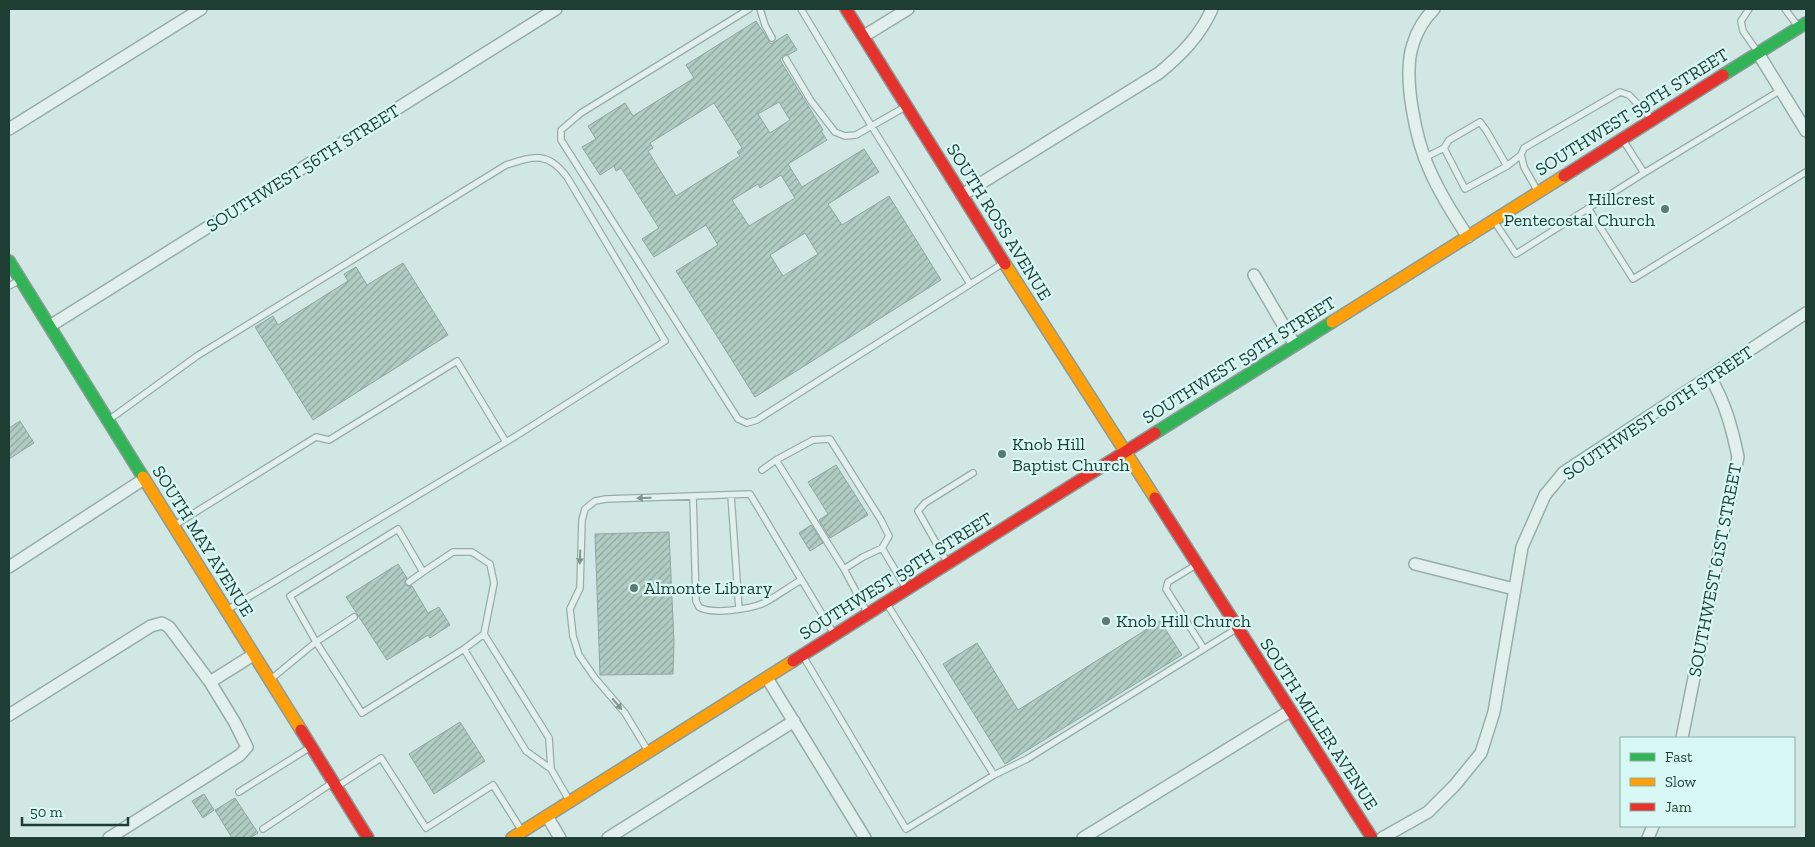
<svg xmlns="http://www.w3.org/2000/svg" width="1815" height="847" font-family="'Zilla Slab',serif">
  <style>
    .building { fill: url(#building-hatch); stroke: #8ea8a0; fill-rule: evenodd }
    .lines { fill: none; stroke-linecap: round; stroke-linejoin: round }
    .lane-casing { stroke: #98ada9; stroke-width: 8 }
    .street-casing { stroke: #98ada9; stroke-width: 14 }
    .fast-casing { stroke: #889c98; stroke-width: 14 }
    .slow-casing { stroke: #889c98; stroke-width: 14 }
    .jam-casing { stroke: #889c98; stroke-width: 14 }
    .lane { stroke: #e2f0ed; stroke-width: 5.5 }
    .street { stroke: #e2f0ed; stroke-width: 11 }
    .fast { stroke: #30b455; stroke-width: 11 }
    .slow { stroke: #ff9f0a; stroke-width: 11 }
    .jam { stroke: #e5322d; stroke-width: 11 }
    .oneway { fill: #809790 }
    .poi-dot { fill: #5d7971; stroke: #d7f8f4; stroke-width: 2 }
    .labels { text-anchor: middle; stroke-width: 4.5; stroke-linejoin: round; paint-order: stroke }
    .street-label { font-size: 18px; fill: #1f3e33; stroke: #d7f8f4 }
    .poi-label { font-size: 18px; fill: #1f3e33; stroke: #d7f8f4; text-anchor: start }
  </style>
  <defs>
    <pattern id="building-hatch" width="6" height="6" patternUnits="userSpaceOnUse" patternTransform="scale(1.25)"><rect width="6" height="6" fill="#b1ccc3"/><path d="M-1 1l2-2M0 6l6-6M5 7l2-2" fill="none" stroke="#8fa79f"/></pattern>
  </defs>
  <rect width="100%" height="100%" fill="#d0e7e4"/>
  <path class="building" d="M756,21l15,23 16,-10 10,16 -9,5h-5l-3,5 43,70 -2,1 6,9 -39,24 14,23 62,-38 15,23 -51,32 14,21 47,-29 52,84 -186,117 -79,-126 42,-26 -12,-20 -52,32 -12,-18 17,-11 -38,-60 -5,3 -2,-5 -14,9 -18,-28 14,-8 -8,-13 37,-23 8,13 61,-38 -8,-13zM779,102l11,18 -20,13 -12,-19zM714,103l28,45 -5,4 3,4 -64,40 -28,-45 5,-3 -3,-5zM781,175l14,23 -46,28 -17,-26 26,-16 2,4zM805,233l13,21 -35,22 -13,-21z
    M403,263l45,72 -135,85 -58,-93 18,-11 5,9 70,-44 -4,-7 12,-7 11,18z
    M20,421l14,22 -25,16v-31z
    M836,465l32,50 -38,23 -11,-18 9,-6 -20,-32z
    M811,525l12,18 -13,8 -11,-18z
    M669,532l5,111 -1,31 -73,1 -5,-141z
    M398,564l9,14 -2,3v3l3,2h4l16,27 11,-6 11,18 -20,13 -2,-3 -41,25 -41,-63z
    M1160,621l22,34 -177,109 -62,-100 34,-21 41,67z
    M460,722l25,39 -51,33 -25,-40z
    M204,794l10,16 -11,8 -11,-17z
    M235,798l23,35 -8,5h-18l-17,-28z"/>
  <g class="lines">
    <defs>
      <path id="lane" d="M749,9l-168,104 -20,17v10l177,279 9,4 10,-3 245,-156
        M760,9l5,16 7,13
        M801,9l71,118 98,157
        M1749,9l-8,12 2,10 14,20
        M1785,9l12,16
        M786,59l25,42 24,31 10,4 11,-1 49,-28
        M1444,148l5,-8 31,-18 6,8 21,36
        M1424,158l20,-10 21,41 42,-23 14,-11
        M1644,173l137,-83
        M1537,190l-13,-23 -3,-12 3,-7 96,-56 9,3 23,24
        M1588,208l45,71 173,-107
        M1494,221l22,33 128,-81 -21,-33
        M9,286l11,-6
        M110,419l87,-63 309,-191c28,-9 42,-14 61,12l98,164 -149,95 -289,174
        M776,460l37,-20 17,-1 51,81 8,16 -7,12 24,40
        M762,470l14,-10 68,109 23,43
        M731,495l8,114
        M693,496l3,105 3,6c13,8 51,2 65,-4 13,-7 25,-16 37,-23
        M175,525l141,-88 13,3 128,-79 49,81
        M947,562l-29,-51 7,-8 48,-30
        M1196,565l-28,17 -2,7 38,60
        M844,569l19,-12 19,-9
        M409,582l14,-10
        M464,649l20,-15
        M803,656l103,173 88,-54 -107,-171
        M271,679l45,-37 -26,-46 108,-67 25,43 30,-20h19l18,12 4,19 -10,51 65,104 2,31 -25,-18 -62,-102 -102,64 -46,-71 38,-25
        M648,751l-23,-38 -30,-35 -16,-23 -6,-19 -3,-27 10,-21 2,-68 3,-11 10,-8 11,-2 144,-5 84,140
        M551,769l18,31
        M994,775l33,-16 209,-130
        M338,786l43,-28 45,70 67,-43 29,46
        M239,792l70,-44
        M263,829l69,-46"/>
      <path id="street" d="M1434,9c-10,10 -17,22 -21,35 -11,32 3,97 17,127 10,23 24,45 38,66
        M864,36l44,-27
        M1758,53l48,78
        M9,129l192,-120
        M962,195l197,-122c22,-18 41,-37 53,-64
        M1254,275l41,70
        M50,326l506,-317
        M1415,564l99,25
        M9,567l135,-88
        M767,678l98,160
        M9,715l142,-89 11,-3 7,4 41,55 43,-27
        M1682,738l56,-281c-6,-29 -13,-55 -28,-80
        M547,816l13,22
        M109,838l131,-83 7,-8 -12,-24 -25,-41
        M608,838l186,-117
        M1083,838l207,-127
        M1382,838l46,-26 27,-27 26,-32 13,-41 28,-165 23,-52 19,-23 242,-159
        M1648,838l5,-12"/>
      <path id="fast" d="M1723,75l83,-52
        M9,261l134,216
        M1155,433l177,-111"/>
      <path id="slow" d="M1005,264l150,234
        M1332,322l232,-146
        M143,477l158,253
        M512,838l281,-177"/>
      <path id="jam" d="M846,9l159,255
        M1564,176l159,-101
        M1155,498l217,340
        M793,661l362,-228
        M301,730l67,108"/>
    </defs>
    <use href="#lane" class="lane-casing"/>
    <use href="#street" class="street-casing"/>
    <use href="#fast" class="fast-casing"/>
    <use href="#slow" class="slow-casing"/>
    <use href="#jam" class="jam-casing"/>
    <use href="#lane" class="lane"/>
    <use href="#street" class="street"/>
    <use href="#fast" class="fast"/>
    <use href="#slow" class="slow"/>
    <use href="#jam" class="jam"/>
  </g>
  <defs><path id="oneway-solid" d="M-6-.8H1V-3.2L6.5 0L1 3.2V.8H-6Z" transform="scale(1.25)"/></defs>
  <g class="oneway">
    <use href="#oneway-solid" transform="translate(644 498) rotate(178)"/>
    <use href="#oneway-solid" transform="translate(580 557) rotate(92)"/>
    <use href="#oneway-solid" transform="translate(617 704) rotate(50)"/>
  </g>
  <g class="poi-dot">
    <circle cx="1665" cy="209" r="5"/>
    <circle cx="1002" cy="454" r="5"/>
    <circle cx="634" cy="588" r="5"/>
    <circle cx="1106" cy="621" r="5"/>
  </g>
  <g class="labels">
    <g class="street-label">
      <text transform="translate(1632 112) rotate(-32)" y="6">SOUTHWEST 59TH STREET</text>
      <text transform="translate(303 168) rotate(-32)" y="6">SOUTHWEST 56TH STREET</text>
      <text transform="translate(999 222) rotate(58)" y="6">SOUTH ROSS AVENUE</text>
      <text transform="translate(1239 360) rotate(-32)" y="6">SOUTHWEST 59TH STREET</text>
      <text transform="translate(1658 413) rotate(-34)" y="6">SOUTHWEST 60TH STREET</text>
      <text transform="translate(203 541) rotate(58)" y="6">SOUTH MAY AVENUE</text>
      <text transform="translate(1715 570) rotate(-79)" y="6">SOUTHWEST 61ST STREET</text>
      <text transform="translate(896 576) rotate(-32)" y="6">SOUTHWEST 59TH STREET</text>
      <text transform="translate(1319 724) rotate(57)" y="6">SOUTH MILLER AVENUE</text>
    </g>
    <g class="poi-label">
      <text x="1655" y="205" text-anchor="end">Hillcrest<tspan x="1655" dy="21">Pentecostal Church</tspan></text>
      <text x="1012" y="450">Knob Hill<tspan x="1012" dy="21">Baptist Church</tspan></text>
      <text x="644" y="594">Almonte Library</text>
      <text x="1116" y="627">Knob Hill Church</text>
    </g>
  </g>
  <rect width="1815" height="847" fill="none" stroke="#1f3e33" stroke-width="20"/>
  <rect x="1620" y="737" width="175" height="90" fill="#d7f8f4" stroke="#8daea7"/>
  <rect x="1630" y="753" width="25" height="8" fill="#30b455" stroke="#8daea7"/>
  <text x="1665" y="762" font-size="15" fill="#1f3e33">Fast</text>
  <rect x="1630" y="778" width="25" height="8" fill="#ff9f0a" stroke="#8daea7"/>
  <text x="1665" y="787" font-size="15" fill="#1f3e33">Slow</text>
  <rect x="1630" y="803" width="25" height="8" fill="#e5322d" stroke="#8daea7"/>
  <text x="1665" y="812" font-size="15" fill="#1f3e33">Jam</text>
  <path d="M22 817v8h106v-8" fill="none" stroke="#1f3e33" stroke-width="2.5"/>
  <text x="30" y="817" font-size="15" fill="#1f3e33" stroke="#d7f8f4" stroke-width="4" paint-order="stroke">50 m</text>
</svg>
